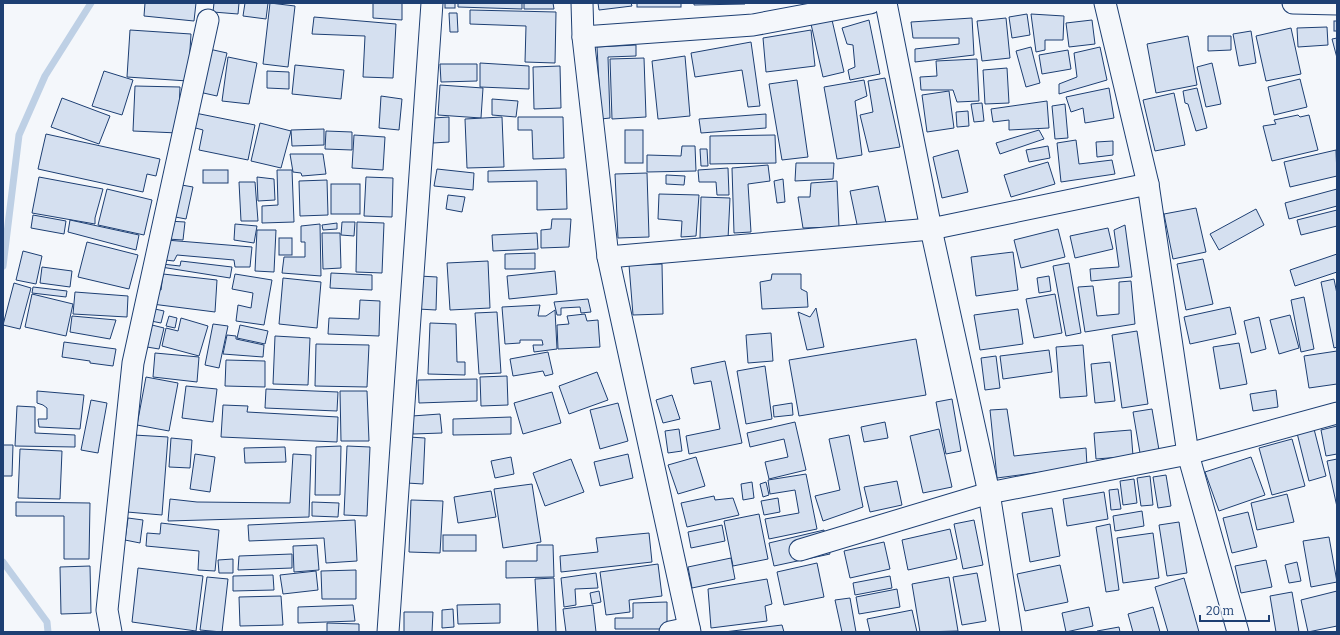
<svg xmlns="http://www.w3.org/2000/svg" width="1340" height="635" font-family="Bitter,serif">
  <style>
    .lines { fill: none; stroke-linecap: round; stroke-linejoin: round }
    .stream { stroke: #bed0e5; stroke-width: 7 }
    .building { fill: #d5e0f0; stroke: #1d3f73 }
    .minor-casing { stroke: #1d3f73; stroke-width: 23 }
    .minor { stroke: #f4f7fb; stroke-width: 21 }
  </style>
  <rect width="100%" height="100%" fill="#f4f7fb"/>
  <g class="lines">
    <g class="stream">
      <polyline points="3,266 19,135 45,76 91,3"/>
      <polyline points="3,562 47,622 48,632"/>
    </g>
  </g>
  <g class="building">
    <polygon points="145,3 196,3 194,21 144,16"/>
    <polygon points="214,3 239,3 238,14 213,12"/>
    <polygon points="245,3 268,3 266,19 243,16"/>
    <polygon points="270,3 295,6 288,67 263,64"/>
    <polygon points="373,3 402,3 402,20 373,18"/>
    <rect x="445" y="3" width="10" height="5"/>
    <polygon points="458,3 522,3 522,9 458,7"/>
    <polygon points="524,3 553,3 554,9 524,9"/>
    <polygon points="598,3 631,3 632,6 599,10"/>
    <rect x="637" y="3" width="44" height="4"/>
    <polygon points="694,3 745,3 745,4 694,5"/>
    <polygon points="470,10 556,12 555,63 525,62 526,26 470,24"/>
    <polygon points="449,13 457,13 458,32 450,32"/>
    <polygon points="1027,14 1030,35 1012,38 1009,17"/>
    <polygon points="1031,14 1064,16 1063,40 1045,40 1045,50 1036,52"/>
    <polygon points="314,17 396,24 393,78 363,77 365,36 312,34"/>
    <polygon points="972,18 974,55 915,62 915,49 959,44 959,38 913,38 911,22"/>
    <polygon points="1006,18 1010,58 982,61 977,21"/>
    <polygon points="832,20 844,72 823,77 811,24"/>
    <polygon points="869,20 880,74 850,80 848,70 855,67 853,45 847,44 842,28"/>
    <polygon points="1092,20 1095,44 1069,47 1066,23"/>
    <rect x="1334" y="21" width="3" height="10"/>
    <polygon points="1327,27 1328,45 1298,47 1297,28"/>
    <polygon points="1291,28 1301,74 1266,81 1256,36"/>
    <polygon points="130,30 191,34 188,81 127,77"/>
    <polygon points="811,30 815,66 766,72 763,38"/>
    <polygon points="1251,31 1256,63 1239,66 1233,34"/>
    <polygon points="1188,36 1197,85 1156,93 1147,44"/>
    <polygon points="1208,36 1231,36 1231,50 1208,51"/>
    <polygon points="1337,38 1337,58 1332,39"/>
    <polygon points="751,42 760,106 748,107 742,70 695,77 691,53"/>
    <polygon points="636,45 636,56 608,57 610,118 601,119 597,47"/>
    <polygon points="1031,47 1040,83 1026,87 1016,51"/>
    <polygon points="1100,47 1107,80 1059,94 1059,84 1077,77 1074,53"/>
    <polygon points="209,49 227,53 217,96 199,92"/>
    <polygon points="1068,50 1071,69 1042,74 1039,55"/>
    <polygon points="685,56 690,116 658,119 652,61"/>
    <polygon points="228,57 257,63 249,104 222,101"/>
    <polygon points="644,58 646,117 612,119 610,59"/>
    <polygon points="977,59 979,101 957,102 953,90 921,90 920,77 937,76 936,61"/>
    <polygon points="480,63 529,66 529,89 480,87"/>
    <polygon points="1212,63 1221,104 1206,107 1197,67"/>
    <polygon points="440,64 477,64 477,81 441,82"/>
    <polygon points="295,65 344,70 341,99 292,94"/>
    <polygon points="560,66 561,108 534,109 533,67"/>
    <polygon points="1007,68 1009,103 985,104 983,70"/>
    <polygon points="104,71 133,80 122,115 92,106"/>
    <polygon points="267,71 289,72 289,89 267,88"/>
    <polygon points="885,78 900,147 869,152 860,115 873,112 868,81"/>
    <polygon points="1300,79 1307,107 1274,115 1268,87"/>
    <polygon points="797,80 808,157 782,160 769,84"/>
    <polygon points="864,80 867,96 855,101 862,155 837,159 824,87"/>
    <polygon points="440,85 483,88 481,118 438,115"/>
    <polygon points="135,86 180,87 178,133 133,131"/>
    <polygon points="1109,88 1114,118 1085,123 1083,108 1071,112 1066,97"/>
    <polygon points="1197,88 1207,128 1196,131 1188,104 1185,103 1183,91"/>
    <polygon points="949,91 954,128 927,132 922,95"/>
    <polygon points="1174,93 1185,145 1155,151 1143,100"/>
    <polygon points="381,96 402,99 399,130 379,128"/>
    <polygon points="62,98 110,116 99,144 51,127"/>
    <polygon points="492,99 518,101 516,117 492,115"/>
    <polygon points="1047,101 1049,128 1009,130 1009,120 993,122 991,109"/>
    <polygon points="982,103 984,121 974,122 971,104"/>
    <polygon points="1065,104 1068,138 1055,139 1052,106"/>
    <polygon points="968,111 969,126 957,127 956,112"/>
    <polygon points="195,113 255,125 248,160 199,150 203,130 192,127"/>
    <polygon points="766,114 766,128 701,133 699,119"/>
    <polygon points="1298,115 1300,117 1309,115 1318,150 1272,161 1263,126 1276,124 1274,120"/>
    <polygon points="449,117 449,142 433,143 433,118"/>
    <polygon points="502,117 504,167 467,168 465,119"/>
    <polygon points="518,117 563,117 564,158 533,159 532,130 518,130"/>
    <polygon points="260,123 291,131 281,168 251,161"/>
    <polygon points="324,129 324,145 292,146 291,130"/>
    <rect x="625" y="130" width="18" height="33"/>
    <polygon points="1039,130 1044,139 1000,154 996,143"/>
    <polygon points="326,131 352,132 352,150 325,149"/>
    <polygon points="46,134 160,159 156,176 147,174 143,192 38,169"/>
    <polygon points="354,135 385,137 383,170 352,168"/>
    <polygon points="775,135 776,163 710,164 710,136"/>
    <polygon points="1076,140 1079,164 1112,160 1115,174 1061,182 1057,143"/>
    <polygon points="1113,141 1113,155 1097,157 1096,142"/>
    <polygon points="682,146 695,146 696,171 647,172 647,155 681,156"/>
    <polygon points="1048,146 1050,158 1029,162 1026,150"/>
    <polygon points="700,149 707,149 708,166 701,166"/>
    <polygon points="958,150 968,192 942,198 933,157"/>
    <polygon points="1336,150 1337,176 1290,187 1284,162"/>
    <polygon points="290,154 323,154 326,174 302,176 301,173 293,172"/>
    <polygon points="1048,162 1055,184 1011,197 1004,175"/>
    <polygon points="796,163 834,163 833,179 795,181"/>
    <polygon points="768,165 770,181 748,184 751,232 734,233 732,168"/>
    <polygon points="728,168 729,195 717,195 716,182 699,182 698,170"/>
    <polygon points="437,169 474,173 473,190 434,186"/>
    <polygon points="566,169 567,209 537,210 537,181 488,182 488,171"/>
    <rect x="203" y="170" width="25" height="13"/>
    <polygon points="277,170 292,170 294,222 262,223 262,206 278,205"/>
    <polygon points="647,173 649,237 618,238 615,174"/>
    <polygon points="666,175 685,176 684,185 666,184"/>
    <polygon points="39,177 103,189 95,218 95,224 32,213"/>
    <polygon points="257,177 274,179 275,200 258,201"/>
    <polygon points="366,177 393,178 392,217 364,216"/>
    <polygon points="783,179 785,202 777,203 774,181"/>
    <polygon points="327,180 328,215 300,216 299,181"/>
    <polygon points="837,181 839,227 803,228 798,197 810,197 811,183"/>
    <polygon points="239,182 255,182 258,221 241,221"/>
    <polygon points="176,184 193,187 186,219 170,216"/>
    <rect x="331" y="184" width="29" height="30"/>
    <polygon points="878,186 886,223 858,229 850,191"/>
    <polygon points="107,189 152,200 144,235 98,225"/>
    <polygon points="1337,189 1337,206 1289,219 1285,203"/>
    <polygon points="659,194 699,195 696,236 681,237 682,221 658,219"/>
    <polygon points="448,195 465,197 462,212 446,209"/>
    <polygon points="701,197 730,198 728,239 700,238"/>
    <polygon points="1196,208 1206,252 1173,259 1164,214"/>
    <polygon points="1256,209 1264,225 1219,250 1210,234"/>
    <polygon points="1337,210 1337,226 1301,235 1297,220"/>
    <polygon points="33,215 66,221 64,234 31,228"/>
    <polygon points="552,219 571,219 569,247 541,248 541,230 551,229"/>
    <polygon points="70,220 139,235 136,250 68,232"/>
    <polygon points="168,221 185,222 183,240 167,239"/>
    <polygon points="342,222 355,222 354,236 341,235"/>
    <polygon points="357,222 384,223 382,273 356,272"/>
    <polygon points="337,223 337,229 323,230 322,225"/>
    <polygon points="235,224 257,226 254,243 234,240"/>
    <polygon points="320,224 321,276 282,273 284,257 305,257 305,242 301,242 301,226"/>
    <polygon points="1125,225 1132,277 1091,281 1090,269 1119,267 1114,230"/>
    <polygon points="1108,228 1113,249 1075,258 1070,236"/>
    <polygon points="1058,229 1065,257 1021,268 1014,240"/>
    <polygon points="257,230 276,230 274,272 255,271"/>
    <polygon points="322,233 340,233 341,268 323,269"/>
    <polygon points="537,233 538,249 493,251 492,235"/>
    <rect x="279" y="238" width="13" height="17"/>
    <polygon points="166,240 252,247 250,267 235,267 234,260 177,255 174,261 165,260"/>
    <polygon points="87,242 138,255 129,289 78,277"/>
    <polygon points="23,251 42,256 36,284 16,280"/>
    <polygon points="1013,252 1018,290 976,296 971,257"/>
    <polygon points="535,253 535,269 505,269 505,254"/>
    <polygon points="1337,254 1337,272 1295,286 1290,270"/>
    <polygon points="1203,259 1213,304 1186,310 1177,264"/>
    <polygon points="181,261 232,267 230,278 161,267 162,264 180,266"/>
    <polygon points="488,261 490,308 450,310 447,263"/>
    <polygon points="1069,263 1081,333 1066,336 1053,266"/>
    <polygon points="662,264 663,314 633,315 629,265"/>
    <polygon points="42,267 72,271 70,287 40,283"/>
    <polygon points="555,271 557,294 509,299 507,276"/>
    <polygon points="331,273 372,275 372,290 330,288"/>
    <polygon points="163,274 217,280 215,312 152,304 152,289 161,290"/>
    <polygon points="235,274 272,280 264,325 236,321 238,305 251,308 253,293 232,289"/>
    <polygon points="772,274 801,274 801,289 807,292 808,307 762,309 760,282 771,280"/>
    <polygon points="419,276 437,277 436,310 418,309"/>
    <polygon points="1049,276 1051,291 1039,293 1037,278"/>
    <polygon points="283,278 321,282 317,328 279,324"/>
    <polygon points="1334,279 1337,294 1337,347 1334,348 1321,282"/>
    <polygon points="1131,281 1135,324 1085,332 1078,287 1093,286 1097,316 1119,314 1119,282"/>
    <polygon points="14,283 31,288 20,329 3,325"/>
    <polygon points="33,287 67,291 66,297 32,293"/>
    <polygon points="75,292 128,296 127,317 73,314"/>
    <polygon points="32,294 73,304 66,336 25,327"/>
    <polygon points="1055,294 1062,333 1034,338 1026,299"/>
    <polygon points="1304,297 1314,349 1301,352 1291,300"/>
    <polygon points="588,299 591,312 581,313 580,307 561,308 561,315 557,315 554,302"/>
    <polygon points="360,300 380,301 379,336 328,334 329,318 359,319"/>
    <polygon points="540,305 538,316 546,316 555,310 557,349 534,352 533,345 543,345 542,340 520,340 520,343 505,344 502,307"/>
    <polygon points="1230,307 1236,334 1190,344 1184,317"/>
    <polygon points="816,308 824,347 807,350 798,312 810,317"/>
    <polygon points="155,309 164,311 161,323 151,321"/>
    <polygon points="1018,309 1023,344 980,350 974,315"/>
    <polygon points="497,312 501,373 479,374 475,313"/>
    <polygon points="585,314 587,321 598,320 600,347 558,349 557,325 569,324 567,316"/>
    <polygon points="1290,315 1299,348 1279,354 1270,320"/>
    <polygon points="72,316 116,320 110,339 70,332"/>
    <polygon points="169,316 177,318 175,328 166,326"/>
    <polygon points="1259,317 1266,349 1251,353 1244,321"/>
    <polygon points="181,318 208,326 199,356 162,346 166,328 178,331"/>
    <polygon points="430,323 456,324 457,362 465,362 465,375 428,374"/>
    <polygon points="213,324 228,326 219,368 205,365"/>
    <polygon points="152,325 164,328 159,349 147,347"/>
    <polygon points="240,325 268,331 265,344 237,338"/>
    <polygon points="1137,331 1148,404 1122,408 1112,335"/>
    <polygon points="771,333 773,361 748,363 746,335"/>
    <polygon points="227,335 236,336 236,339 264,345 263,357 223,354"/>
    <polygon points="275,336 310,338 308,385 273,384"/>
    <polygon points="916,339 926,395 799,416 789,360"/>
    <polygon points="64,342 116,349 113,366 90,363 90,361 62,357"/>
    <polygon points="1239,343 1247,384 1220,389 1213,347"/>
    <polygon points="316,344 369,345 367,387 315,386"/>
    <polygon points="1083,345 1087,396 1060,398 1056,347"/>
    <polygon points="1049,350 1052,372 1003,379 1000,356"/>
    <polygon points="1337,351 1337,384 1309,388 1304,356"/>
    <polygon points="548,352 553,374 545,376 543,371 513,376 510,359"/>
    <polygon points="155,353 199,357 197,382 153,377"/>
    <polygon points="996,356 1000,388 985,390 981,358"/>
    <polygon points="226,360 265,361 265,387 225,386"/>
    <polygon points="725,361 742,443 689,454 686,436 720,429 711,381 694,384 691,368"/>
    <polygon points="1110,362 1115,401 1095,403 1091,364"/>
    <polygon points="765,366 772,419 746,424 737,371"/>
    <polygon points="597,372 608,400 569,414 559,386"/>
    <polygon points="507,376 508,405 481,406 480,377"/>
    <polygon points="146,377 178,383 169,431 137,425"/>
    <polygon points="477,379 477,401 419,403 418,380"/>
    <polygon points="186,386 217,389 213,422 182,418"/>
    <polygon points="266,389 338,392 337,411 265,408"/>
    <polygon points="1276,390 1278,407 1253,411 1250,394"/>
    <polygon points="37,391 84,395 80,429 39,427 38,419 47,419 47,408 43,405 37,403"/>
    <polygon points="340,391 367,391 369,441 341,441"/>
    <polygon points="552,392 561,423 523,434 514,403"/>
    <polygon points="672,395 680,419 663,423 656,400"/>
    <polygon points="952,399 961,451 946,454 936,402"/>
    <polygon points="91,400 107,403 98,453 81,450"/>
    <polygon points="618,403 628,441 600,449 590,410"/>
    <polygon points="792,403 793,415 774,417 773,406"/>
    <polygon points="223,405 248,406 247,412 338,417 337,442 221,437"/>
    <polygon points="17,406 35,407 35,433 75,435 75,447 15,446"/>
    <polygon points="1007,409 1014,456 1086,448 1087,466 997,478 990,410"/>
    <polygon points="1152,409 1159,450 1140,453 1133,412"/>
    <polygon points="440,414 442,433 413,434 412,416"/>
    <polygon points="511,417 511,434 453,435 453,419"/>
    <polygon points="795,422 806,470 769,479 765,462 788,457 784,439 750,447 747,433"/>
    <polygon points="885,422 888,438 864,442 861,427"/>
    <polygon points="1337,426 1337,454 1326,456 1321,430"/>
    <polygon points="679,429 682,451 668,453 665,431"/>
    <polygon points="939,429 952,487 923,493 910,436"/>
    <polygon points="1314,429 1326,476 1309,481 1297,433"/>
    <polygon points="1131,430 1133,456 1096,459 1094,433"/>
    <polygon points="134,435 168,437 162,515 127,512"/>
    <polygon points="849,435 863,507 823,521 815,496 840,490 829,439"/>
    <polygon points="409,437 425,438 423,484 407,483"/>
    <polygon points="171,438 192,440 190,468 169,467"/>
    <polygon points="1292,439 1305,486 1272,495 1259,448"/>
    <polygon points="3,445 13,445 12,476 3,476"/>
    <polygon points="341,446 340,495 315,495 316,447"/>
    <polygon points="347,446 370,447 367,516 344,515"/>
    <polygon points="285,447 286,462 245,463 244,448"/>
    <polygon points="20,449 62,451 60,499 18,498"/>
    <polygon points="195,454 215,457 210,492 190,489"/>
    <polygon points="293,454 311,455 309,517 168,521 170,499 197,502 290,503"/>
    <polygon points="628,454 633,478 600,486 594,462"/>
    <polygon points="511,457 514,474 495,478 491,461"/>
    <polygon points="696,457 705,486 678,494 668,465"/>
    <polygon points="1251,457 1265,495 1219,511 1205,472"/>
    <polygon points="571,459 584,492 545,506 533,473"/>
    <polygon points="1337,459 1337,507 1327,461"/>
    <polygon points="806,474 817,529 769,539 765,519 799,513 795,490 770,494 768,480"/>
    <polygon points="1166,475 1171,506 1158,508 1153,477"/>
    <polygon points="1150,476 1153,505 1141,506 1137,478"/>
    <polygon points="1134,479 1137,503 1123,505 1120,481"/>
    <polygon points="897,481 902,505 870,512 864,487"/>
    <polygon points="752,482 754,498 743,500 741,484"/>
    <polygon points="766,482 769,495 763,497 760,484"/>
    <polygon points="532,484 541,542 503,548 494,489"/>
    <polygon points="1118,489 1121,509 1111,510 1109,490"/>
    <polygon points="491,491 496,517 458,523 454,497"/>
    <polygon points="1104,492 1108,519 1067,526 1063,499"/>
    <polygon points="1287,494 1294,522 1257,530 1251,503"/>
    <polygon points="714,496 715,500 733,498 739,515 687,527 681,503"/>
    <polygon points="778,498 780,512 764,515 761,501"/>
    <polygon points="411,500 443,501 440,553 409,552"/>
    <polygon points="16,502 90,503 89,559 64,559 64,516 16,516"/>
    <polygon points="312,502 339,503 338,517 312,516"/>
    <polygon points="1052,508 1060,556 1030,562 1022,513"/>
    <polygon points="1142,511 1144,526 1115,531 1113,516"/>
    <polygon points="1248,512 1257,547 1232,553 1223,518"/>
    <polygon points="759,514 768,559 733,566 724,521"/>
    <polygon points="128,518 143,520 140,543 125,540"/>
    <polygon points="355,520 357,561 326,563 324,538 249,541 248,525"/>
    <polygon points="974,520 983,565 963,569 954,524"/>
    <polygon points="1179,522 1187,573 1167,576 1159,525"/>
    <polygon points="161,523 219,530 215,571 198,570 199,551 146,546 147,533 160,534"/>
    <polygon points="1110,524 1119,590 1106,592 1096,527"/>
    <polygon points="722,525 725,541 691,548 688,532"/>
    <polygon points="950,529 957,559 908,570 902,540"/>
    <polygon points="824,530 830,554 774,566 769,543"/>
    <polygon points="649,533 652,562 561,572 560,556 598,552 596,538"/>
    <polygon points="1153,533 1159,578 1123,583 1117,538"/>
    <rect x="443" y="535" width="33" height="16"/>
    <polygon points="1329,537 1337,582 1311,587 1303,541"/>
    <polygon points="884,542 890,569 850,578 844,551"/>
    <polygon points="317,545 319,570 294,572 293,546"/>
    <polygon points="537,545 553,545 554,577 506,578 506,561 537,561"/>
    <polygon points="292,554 292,568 238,570 239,556"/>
    <polygon points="731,558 735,579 692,588 688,567"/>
    <polygon points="233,559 233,573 219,573 218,560"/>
    <polygon points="1266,560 1272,587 1241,593 1235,566"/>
    <polygon points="1297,562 1301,581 1289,583 1285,565"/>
    <polygon points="817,563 824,597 784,605 777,572"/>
    <polygon points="658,564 662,596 629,600 630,612 606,615 600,572"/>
    <polygon points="1060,565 1068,602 1025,611 1017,574"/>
    <polygon points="90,566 91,613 61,614 60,567"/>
    <polygon points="138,568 203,576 196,631 132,622"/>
    <polygon points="356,570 356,599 322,599 321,571"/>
    <polygon points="316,571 318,590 283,594 280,575"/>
    <polygon points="596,573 598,588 575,589 576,605 564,607 561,578"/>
    <polygon points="977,573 986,621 962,625 953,577"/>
    <polygon points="273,575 274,590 233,591 233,576"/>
    <polygon points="890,576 892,588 855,595 853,583"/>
    <polygon points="207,577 228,579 222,632 200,630"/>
    <polygon points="949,577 958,631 920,632 912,584"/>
    <polygon points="554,578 556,632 533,632 538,632 535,579"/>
    <polygon points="1184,578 1199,632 1168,632 1155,587"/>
    <polygon points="767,579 772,604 765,606 767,621 711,628 708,589"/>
    <polygon points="897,589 900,607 859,614 856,597"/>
    <polygon points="599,591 601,602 592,604 590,593"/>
    <polygon points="1337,591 1337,626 1308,632 1301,600"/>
    <polygon points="1292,592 1299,632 1276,632 1270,596"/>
    <polygon points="281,596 283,625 240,626 239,597"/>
    <polygon points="850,598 856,632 842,632 835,600"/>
    <polygon points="667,602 667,629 615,629 615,618 633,618 633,603"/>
    <polygon points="500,604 500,623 458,624 457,605"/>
    <polygon points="353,605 355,621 298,623 298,607"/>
    <polygon points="593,605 596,632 566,632 563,609"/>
    <polygon points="1089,607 1093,626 1066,632 1062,613"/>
    <polygon points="1153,607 1160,632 1133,632 1128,614"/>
    <polygon points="453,609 454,627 442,628 442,610"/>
    <polygon points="912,610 917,632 870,632 867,619"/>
    <polygon points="404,612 433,612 432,632 404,632"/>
    <polygon points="327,623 359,624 359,632 327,632"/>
    <polygon points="782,625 784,632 724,632"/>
    <polygon points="1119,627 1120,632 1097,632 1097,631"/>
  </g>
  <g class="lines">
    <defs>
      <g id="minor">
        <polyline points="582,3 583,37 608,257 690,632"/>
        <polyline points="886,3 931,229 989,493 1011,632"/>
        <polyline points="1105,3 1148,184 1188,454 1238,632"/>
        <polyline points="1293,3 1337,4"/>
        <polyline points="583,37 753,25 870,3"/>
        <polyline points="608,257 931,229 1148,184"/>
        <polyline points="800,550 989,493 1188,454 1337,413"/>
        <polyline points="111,632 107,610 133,363 208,20"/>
        <polyline points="388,632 432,3"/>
        <polyline points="670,632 689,628"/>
      </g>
    </defs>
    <use href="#minor" class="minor-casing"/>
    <use href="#minor" class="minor"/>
  </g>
  <rect width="1340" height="635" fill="none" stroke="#1d3f73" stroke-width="8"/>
  <path d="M1200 615v6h69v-6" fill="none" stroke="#1d3f73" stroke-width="2"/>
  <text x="1206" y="615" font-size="12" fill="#1d3f73" stroke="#f4f7fb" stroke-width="3" paint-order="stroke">20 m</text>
</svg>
